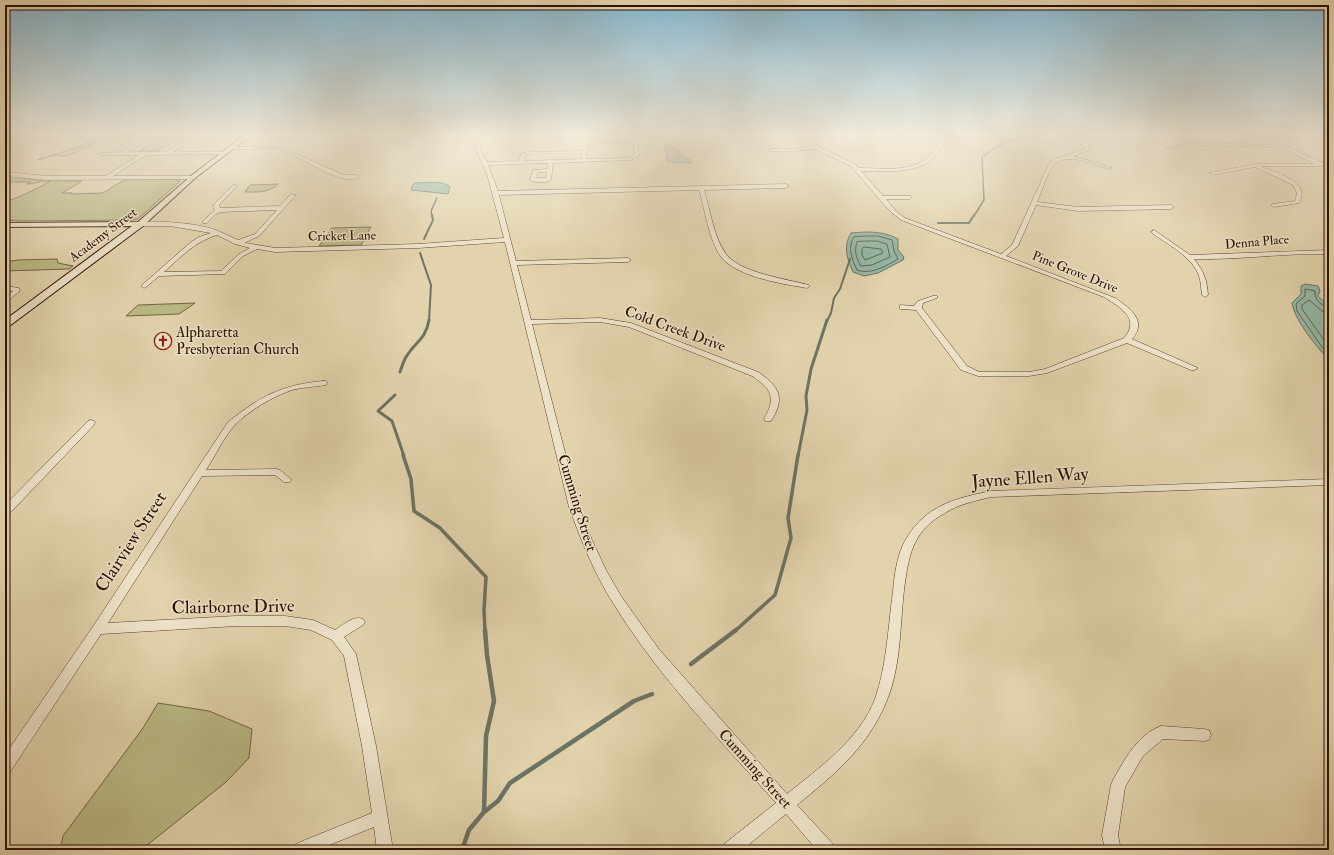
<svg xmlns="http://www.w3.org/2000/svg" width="1334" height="855" font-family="'IM FELL Double Pica',serif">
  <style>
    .green { fill: #baba85; stroke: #736442 }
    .water { fill: #95b8a6; stroke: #6b7464 }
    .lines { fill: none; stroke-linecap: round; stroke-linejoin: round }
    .shore { stroke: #606453; stroke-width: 1 }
    .stream-far4 { stroke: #6b7464; stroke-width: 1.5 }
    .stream-far3 { stroke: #6b7464; stroke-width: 2 }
    .stream-far2 { stroke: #6b7464; stroke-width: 3 }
    .stream-far1 { stroke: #6b7464; stroke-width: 3.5 }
    .stream { stroke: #6b7464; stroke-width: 4.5 }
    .street-casing { stroke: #5a402b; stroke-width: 1 }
    .secondary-casing { stroke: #2c0f00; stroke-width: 2 }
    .primary-casing { stroke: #2c0f00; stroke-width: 2 }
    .street { fill: #ece2c9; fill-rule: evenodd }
    .secondary { fill: #ece2c9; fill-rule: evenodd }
    .primary { fill: #e1ba76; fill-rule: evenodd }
    .labels { text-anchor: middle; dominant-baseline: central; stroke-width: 3; stroke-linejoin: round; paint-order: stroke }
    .far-street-label { font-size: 13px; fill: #2c0f00; stroke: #ece2c9 }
    .street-label { font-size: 15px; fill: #2c0f00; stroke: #ece2c9 }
    .poi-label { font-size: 15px; fill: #2c0f00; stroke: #ece2c9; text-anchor: start }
    .near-street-label { font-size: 18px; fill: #2c0f00; stroke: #ece2c9 }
  </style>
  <rect width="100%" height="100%" fill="#e2d3ac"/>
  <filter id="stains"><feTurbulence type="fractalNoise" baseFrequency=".005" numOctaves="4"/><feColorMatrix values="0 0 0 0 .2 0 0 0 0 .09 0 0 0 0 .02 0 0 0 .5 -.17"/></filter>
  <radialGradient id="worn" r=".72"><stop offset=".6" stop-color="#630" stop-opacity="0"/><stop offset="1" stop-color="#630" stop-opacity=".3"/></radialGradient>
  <g class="green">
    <polygon points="71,135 99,137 91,142 95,143 72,154 64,156 54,155 37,160 85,145 84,143 88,141"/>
    <polygon points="163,137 181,137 158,151 139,151"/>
    <path d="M11,176L36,180L66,179V181H82L62,193H72L71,194L103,193L124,180L175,179L180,181L138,219L133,220L18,221L5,220V202C20,197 35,190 50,181C41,180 35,184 27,184L30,182H5V178Z"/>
    <path d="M278,184C269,193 258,192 245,192L250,185Z"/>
    <polygon points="371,227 361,245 319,246 332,228"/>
    <polygon points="57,259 58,263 73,266 69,269 5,271 5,262 18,260"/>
    <polygon points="195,303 179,314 126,316 138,305"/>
    <polygon points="158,703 209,711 252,729 249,758 226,782 141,850 60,850 63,836 143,728"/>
  </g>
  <g class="water">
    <path d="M669,144C677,148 681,157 690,160L691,163L668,162L665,145Z"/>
    <path d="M415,183C425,183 443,180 450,187L448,194L411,190L412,186Z"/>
    <path d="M865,232C876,232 888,233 898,239V250L904,257L903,260L878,273L864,276L853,272C847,259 843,246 851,233Z"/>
    <path d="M1305,284L1318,286L1320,291L1318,296L1329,306V360C1316,346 1295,321 1292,303L1301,294V286Z"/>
  </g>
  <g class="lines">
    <g class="shore">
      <path d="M865,236H878L892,240L894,251L898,259C886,266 871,275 857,270C852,259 847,248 854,237Z"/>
      <path d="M865,241H877L887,244L890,257L872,265L861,266C856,258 854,251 857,242Z"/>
      <polygon points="864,247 881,249 883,253 865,260 862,255 862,249"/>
      <path d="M1329,308C1321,305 1314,300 1315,291L1305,289V296L1296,304L1297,311L1322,347L1329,354"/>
      <polyline points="1329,313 1322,311 1309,300 1302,305 1302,309 1329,347"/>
    </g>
    <g class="stream-far4">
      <polyline points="432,216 431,211 437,198"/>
      <polyline points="974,216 984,200 982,157 996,147 1014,139 1039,135"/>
    </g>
    <g class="stream-far3">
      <polyline points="938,223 969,223 974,215"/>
      <polyline points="424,239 433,220 432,215"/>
      <polyline points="420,253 431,285 429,321"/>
      <polyline points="827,321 831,313 834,298 840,289 850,259"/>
    </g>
    <g class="stream-far2">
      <path d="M400,372C402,366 404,359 408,354C417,341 426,338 429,320"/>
      <polyline points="395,395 378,411 392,421 404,456"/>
      <polyline points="798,456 807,410 806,396 811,369 827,320"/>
    </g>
    <g class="stream-far1">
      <polyline points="403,455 411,479 414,511 440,528 486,577 484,610 485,631"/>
      <polyline points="735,631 775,595 791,538 788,518 798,455"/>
    </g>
    <g class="stream">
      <polyline points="691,664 736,630"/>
      <polyline points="484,812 486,736 494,701 487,655 485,630"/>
      <polyline points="462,850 469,830 484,812 498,801 510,783 634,701 652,694"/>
    </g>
    <defs>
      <g id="street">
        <polygon points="5,133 27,133 5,135"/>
        <polygon points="154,133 160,133 128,152 166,152 195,133 199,133 199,135 173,152 225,152 227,153 225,154 146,155 113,176 195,176 195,178 193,179 47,180 5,176 5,172 47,176 106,176 139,155 102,155 100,154 100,153 122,152"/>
        <path d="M480,133H484L480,149L487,162L519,161L521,154L527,152L582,151L583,144L589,142L629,141L638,144L639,155L631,160L553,163L551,180C546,183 535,183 530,180L533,170L547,169L548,163L488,165L498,191L786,184L789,186L786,188L704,190C710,209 714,238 726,254C740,273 787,279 809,285L810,286L807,288C783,284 737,277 721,257C709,240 705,210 699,190L499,195L516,261L628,258L631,260L628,262L517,265L531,320L600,318L631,323L758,372C779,386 786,398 771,421H765L764,419C776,398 772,389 752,376L629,327L600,322L532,324L579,507L592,540L606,570L621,596L658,648L787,794C820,767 859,740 875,699C887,664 888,627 893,591C894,578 896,564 900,552C907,533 921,516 939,507C955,498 973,495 991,491L1329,479V485L991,497C975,501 959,504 945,513C932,520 920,531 914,545C908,559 906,575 904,590C900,626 901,666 887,700C869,746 834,775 797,805L833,844L835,850H817L786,814L742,850H722L724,844L776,803C719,739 658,676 613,603C594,573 581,540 569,507L505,242L418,248L275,252L257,249L243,256L225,274L159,276L146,287L144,288L141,286L191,242L199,237L211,233L170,226H140L137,224L138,223C157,220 197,223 216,230C223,233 231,237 238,240L255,234L277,210L221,212L216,214L207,223H203V221L215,210L213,208L214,204L234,184L237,186L219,205L220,208L280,206L291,194L296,195L259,236L244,243H246L275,248L418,244L504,238L487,174L476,149ZM629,143L634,145L635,154L630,158L586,159L587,146L590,144ZM582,153V159L524,161L525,156L528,154ZM537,172H547L546,178H536ZM217,235L235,244L250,248L239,254L221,271L164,272C181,257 194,242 217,235Z"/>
        <path d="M794,133H799L805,139L856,165L859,168C879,168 906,172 923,161C930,157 935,149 940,143L898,137L896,135L942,141L947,133H952C945,143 938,155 928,162C912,174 881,171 861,171L883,196H911L912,197L909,199H886L896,211L905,218L1001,254L1012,245L1049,164L1055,159L1085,149V147L1061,133C1072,133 1080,139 1089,145V150L1074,156L1112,168L1110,169C1094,165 1067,151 1054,165C1047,172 1042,192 1037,202L1078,207L1171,205L1174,207L1171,209L1078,211L1036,205L1018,246L1006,256L1115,298C1130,308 1148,321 1132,339L1198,368L1194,370H1191L1127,343L1047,373L1029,376H978L961,370L916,310L900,309V305L914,306L918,301L933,296H937V298L923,303L922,308L967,366L979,372H1029L1045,369L1124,338C1141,319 1120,307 1104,297L901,220L892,213L879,199L852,167L816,149L792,151H771L769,150L771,149H792L812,146L801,141Z"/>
        <path d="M1251,133H1257L1329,166V169L1322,166H1260C1275,173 1312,181 1299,203L1274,207L1272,206V204L1295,201L1297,193L1293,185L1255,167L1212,175L1209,173L1256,164H1315L1280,147L1195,145L1167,149L1165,148L1195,143L1274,145Z"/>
        <polygon points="1306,133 1312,133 1329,141 1329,144"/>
        <path d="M232,147H280L344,175H356L359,177C341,188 298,154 279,149C266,146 245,151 230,149Z"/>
        <path d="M1154,230L1190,255L1329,250V254C1284,253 1239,260 1194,259C1204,271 1207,280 1208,295L1205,297L1202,295C1201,289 1201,282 1199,276C1192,256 1168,245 1152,233L1151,232Z"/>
        <polygon points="5,286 19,288 20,291 5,303 5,297 13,291 5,290"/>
        <path d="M323,381H326L327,383L326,385C315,387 303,387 292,390C274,396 248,411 235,425C225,435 214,458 206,470L277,469L280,470L292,480L290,482H284L275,475L202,476L108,623L236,616H285L313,620L335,630C343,625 354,615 363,619L365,622L363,625L344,637L356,654L376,746L393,850H377L374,827L317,850H294L296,844L305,840L372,813L362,746L344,656L332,640L311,630L285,626H236L101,634L10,772L5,774V755L94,625L228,422C261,396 281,385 323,381Z"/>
        <polygon points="91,420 94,421 95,423 94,425 9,514 5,515 5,505 88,421"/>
        <path d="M1161,726L1204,729L1209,730L1211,735L1209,740L1204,741L1163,739L1143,756L1125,787L1118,835L1121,850H1105L1102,835L1111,785L1113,780C1125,759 1137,735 1161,726Z"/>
      </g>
      <polygon id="secondary" points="247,133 254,133 195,178 143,226 8,327 5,328 5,320 132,226 5,227 5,223 138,222 191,176"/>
      <polygon id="primary" points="122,133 249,133 246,135 166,137 125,135"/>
    </defs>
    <use href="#street" class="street-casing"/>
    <use href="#secondary" class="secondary-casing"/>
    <use href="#primary" class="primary-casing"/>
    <use href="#street" class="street"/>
    <use href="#secondary" class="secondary"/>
    <use href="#primary" class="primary"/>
  </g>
  <linearGradient id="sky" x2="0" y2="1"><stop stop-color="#87b6ce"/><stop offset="0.53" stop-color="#f2ebda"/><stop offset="1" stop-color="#f2ebda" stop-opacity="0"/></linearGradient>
  <rect width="1334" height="253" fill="url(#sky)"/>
  <defs>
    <symbol id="church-ring" viewBox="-11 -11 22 22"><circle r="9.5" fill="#ece2c9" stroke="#8f2418" stroke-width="1.5"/><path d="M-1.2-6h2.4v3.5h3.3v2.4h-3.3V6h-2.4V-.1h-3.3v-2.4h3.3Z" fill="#8f2418"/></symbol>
  </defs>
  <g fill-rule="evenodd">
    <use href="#church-ring" x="153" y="331" width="20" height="20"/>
  </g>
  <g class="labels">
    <g class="far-street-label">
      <text transform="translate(103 235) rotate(-37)">Academy Street</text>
      <text transform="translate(342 236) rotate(-1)">Cricket Lane</text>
      <text transform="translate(1257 242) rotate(-5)">Denna Place</text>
      <text transform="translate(1075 272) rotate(22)">Pine Grove Drive</text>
    </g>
    <g class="street-label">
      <text transform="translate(675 329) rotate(20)">Cold Creek Drive</text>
      <text transform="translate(577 503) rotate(73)">Cumming Street</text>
      <text transform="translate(755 769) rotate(48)">Cumming Street</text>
    </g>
    <g class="poi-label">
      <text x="176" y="332">Alpharetta<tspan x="176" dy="17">Presbyterian Church</tspan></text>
    </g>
    <g class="near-street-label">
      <text transform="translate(1030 478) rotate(-4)">Jayne Ellen Way</text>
      <text transform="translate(131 542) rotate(-57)">Clairview Street</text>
      <text transform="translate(233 607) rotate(-1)">Clairborne Drive</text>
    </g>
  </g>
  <rect width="1334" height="855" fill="none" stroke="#e2d3ac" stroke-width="20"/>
  <rect x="6" y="6" width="1322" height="843" fill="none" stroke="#2c0f00" stroke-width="2"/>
  <rect x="10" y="10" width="1314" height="835" fill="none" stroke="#2c0f00"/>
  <rect width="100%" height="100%" filter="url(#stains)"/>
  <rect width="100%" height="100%" fill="url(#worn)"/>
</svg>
